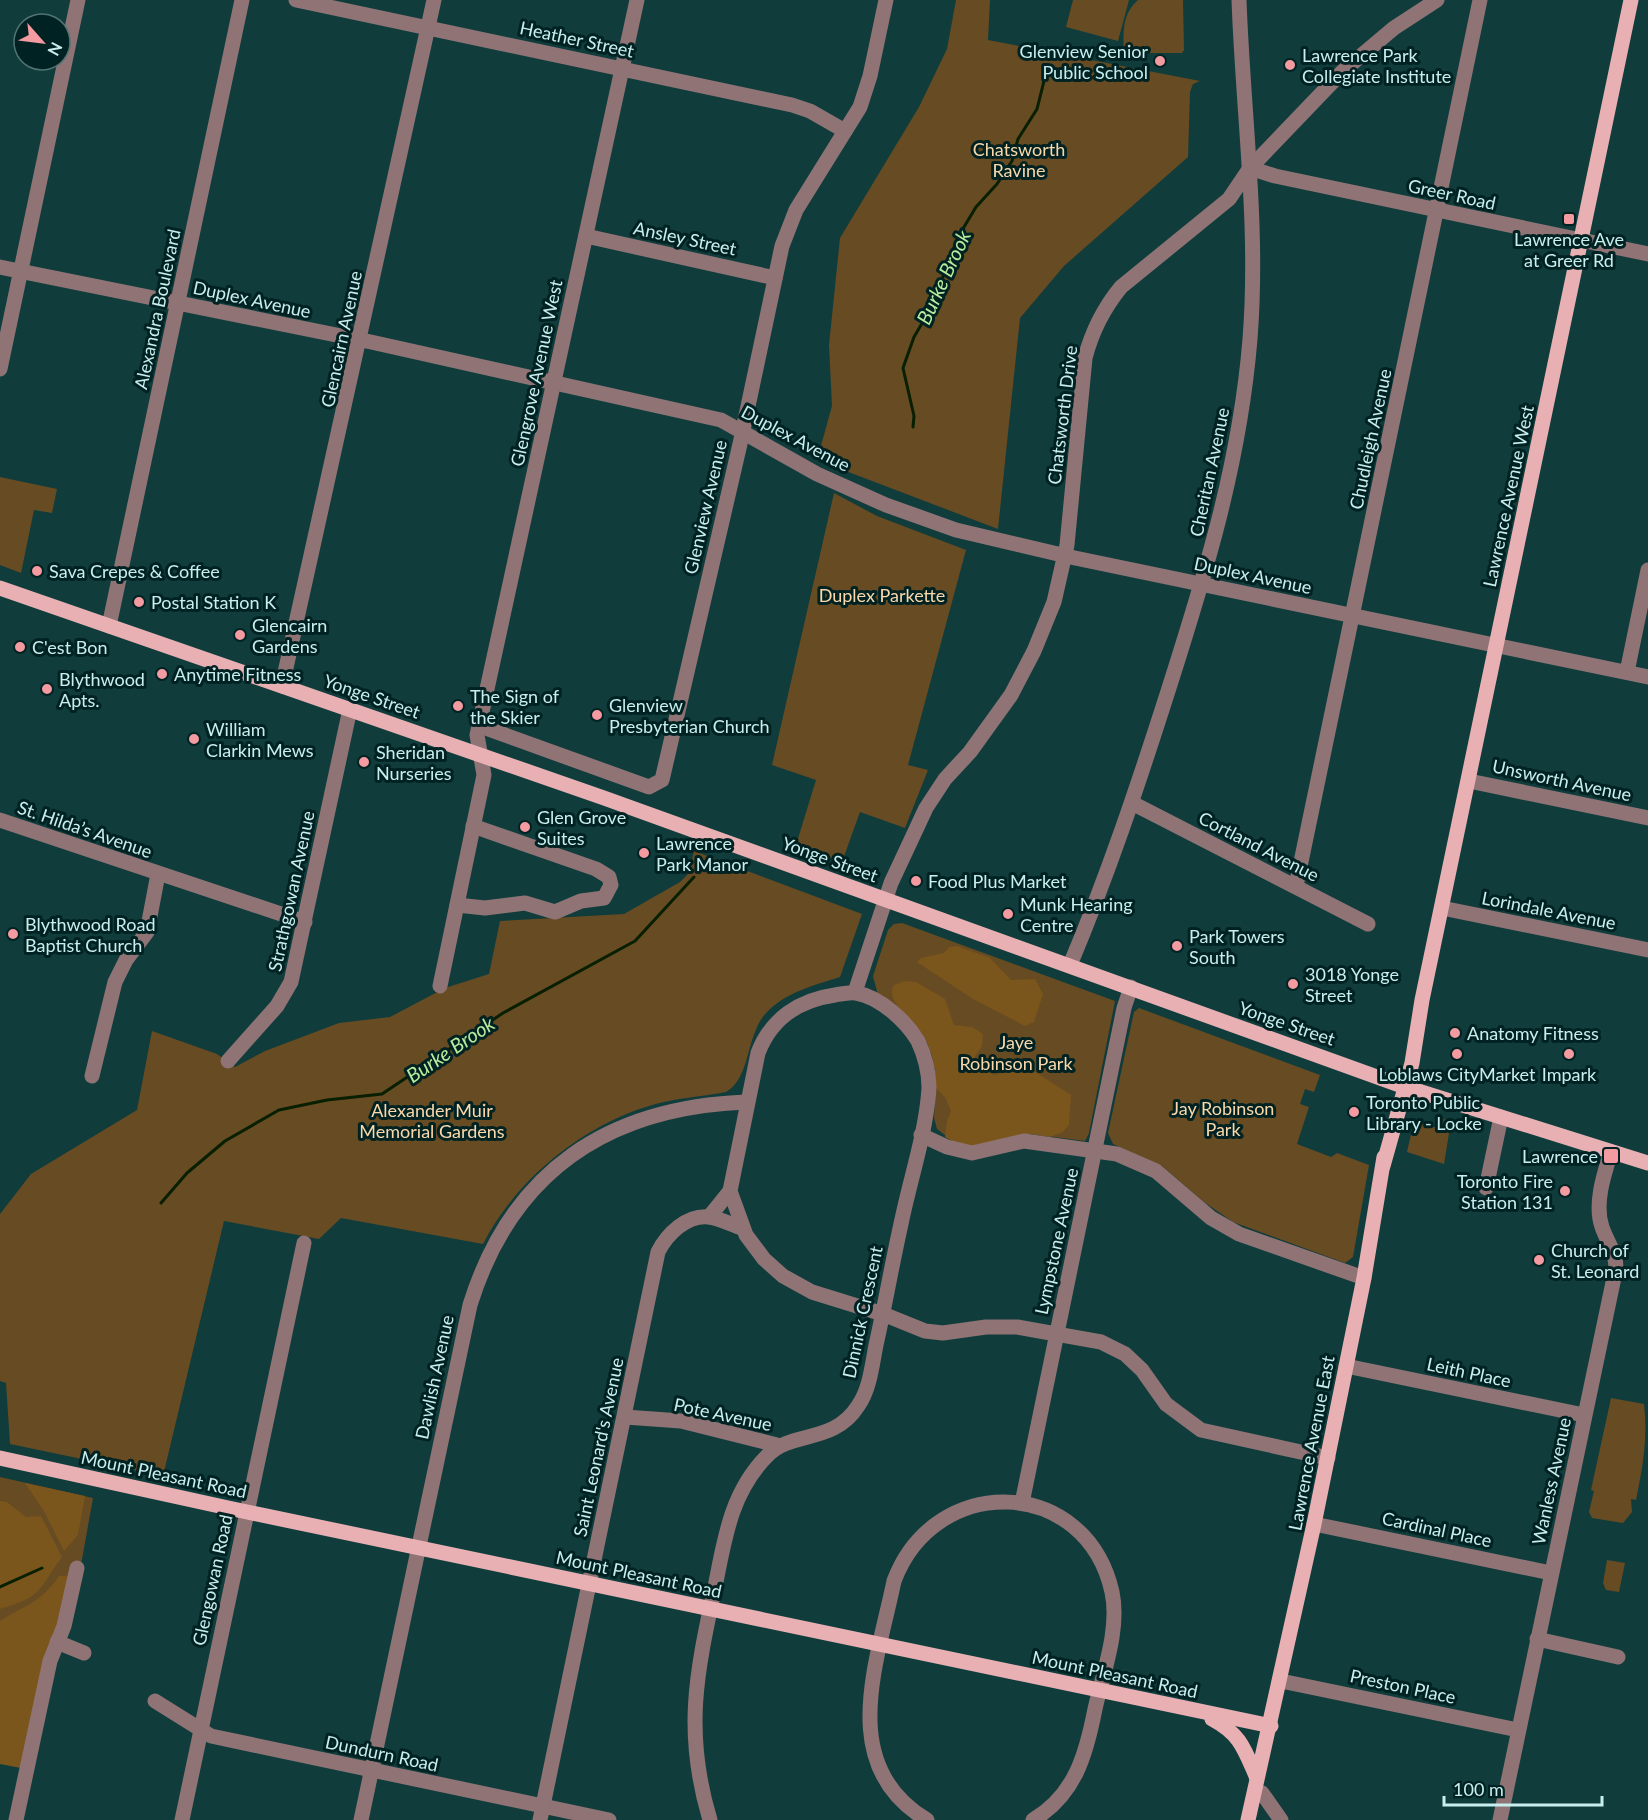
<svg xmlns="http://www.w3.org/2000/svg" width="1648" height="1820" font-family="Lato,sans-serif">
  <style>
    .green { fill: #674b22 }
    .forest { fill: #7b561c }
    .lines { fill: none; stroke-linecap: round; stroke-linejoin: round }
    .stream { stroke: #081f00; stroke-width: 3 }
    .minor { stroke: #8f7375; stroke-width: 15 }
    .major { stroke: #e9b0b3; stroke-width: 15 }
    .poi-dot { fill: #f49aa1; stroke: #022; stroke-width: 2 }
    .labels { text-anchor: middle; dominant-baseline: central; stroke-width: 6; stroke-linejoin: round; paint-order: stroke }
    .street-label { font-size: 18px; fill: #c8eeed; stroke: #022 }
    .poi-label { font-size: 18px; fill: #c8eeed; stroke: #022; text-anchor: start }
    .park-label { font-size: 18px; fill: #fad8aa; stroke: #022 }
    .water-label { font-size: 20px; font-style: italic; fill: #baec9d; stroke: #022 }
  </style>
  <rect width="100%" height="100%" fill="#103c3c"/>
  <g class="green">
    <polygon points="956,0 990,0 988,40 1200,81 1193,84 1190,92 1188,157 1064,266 1020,318 998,529 817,460 832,406 829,345 840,238 919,107 947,49"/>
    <polygon points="1073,0 1129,0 1118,41 1066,27"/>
    <path d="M1138,0H1183L1184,50L1182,53H1124C1123,32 1122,14 1138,0Z"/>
    <polygon points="0,477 57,489 52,513 34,510 21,573 0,565"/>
    <polygon points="834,493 877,516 966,550 908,765 928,770 905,828 860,812 842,862 796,845 816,780 772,765"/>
    <path d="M694,851L862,914L840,977C815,985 787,992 768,1011C745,1033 752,1077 726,1092C700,1097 674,1098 649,1106C580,1127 516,1180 483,1244L341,1218L319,1239L224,1221L163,1476L10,1444L6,1383L0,1381V1214L31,1174L137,1110L152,1031L217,1054L235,1067L265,1051L339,1023L390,1017L445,988L489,974L500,921L624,914L680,882L689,873Z"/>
    <polygon points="902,923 1115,1001 1089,1133 1085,1141 1031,1134 984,1144 954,1142 937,1129 934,1118 936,1073 932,1056 925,1038 906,1014 878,995 873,976 888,930 894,924"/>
    <polygon points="1139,1008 1320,1075 1314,1092 1305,1089 1300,1104 1309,1107 1297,1144 1331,1157 1337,1153 1369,1165 1353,1257 1345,1263 1233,1222 1204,1202 1162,1166 1113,1144 1108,1133 1134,1012"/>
    <polygon points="1444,1119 1451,1121 1444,1164 1407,1152 1414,1121 1441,1129"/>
    <path d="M1611,1398L1644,1404C1648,1437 1643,1466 1636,1500L1631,1499L1632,1512L1623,1523L1592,1518L1589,1512L1594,1491L1591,1490Z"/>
    <polygon points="0,1477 93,1498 79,1576 0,1764"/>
    <polygon points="1607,1560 1625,1563 1619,1592 1606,1590 1603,1583"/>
  </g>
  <g class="forest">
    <polygon points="957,946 990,958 1011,980 1035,979 1043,994 1034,1022 1025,1026 973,999 917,962 921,958 944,953 949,947"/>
    <path d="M905,981L916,982L945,999L954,1025L972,1027L983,1034L982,1046L974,1058L993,1075L1029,1068L1071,1095L1069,1125L1063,1132L1050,1137L1031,1134L970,1146L954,1142L945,1137L947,1121L951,1111L945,1097L936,1088C936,1071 933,1054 925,1038C916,1022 884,1002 894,985Z"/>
    <polygon points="25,1483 85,1496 78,1535 64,1551 44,1511"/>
    <path d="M0,1501L7,1502L26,1517L41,1516L62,1557C37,1591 44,1596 0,1609Z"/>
    <path d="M59,1576H69L21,1768L0,1764V1621C26,1604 40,1604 59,1576Z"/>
  </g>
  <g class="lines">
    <g class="stream">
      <polyline points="913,427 914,416 903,368 914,337 931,308 958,237 976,207 997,184 1012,161 1018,139 1037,109 1046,73"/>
      <polyline points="161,1203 187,1173 225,1141 279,1110 327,1100 382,1094 503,1013 635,941 694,877"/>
      <polyline points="0,1587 42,1568"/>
    </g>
    <g class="minor">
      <polyline points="296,0 792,105 810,111 845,131"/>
      <polyline points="1250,168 1275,176 1648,254"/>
      <polyline points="586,236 775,278"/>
      <polyline points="0,267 371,342 721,420 817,474 886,505 956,530 1075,558 1648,677"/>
      <polyline points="0,369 78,0"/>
      <polyline points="109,626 242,0"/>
      <polyline points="1627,672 1648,570"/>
      <polyline points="282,686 434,0"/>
      <polyline points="480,726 649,787 662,780 740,444 782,246 796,210 860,107 870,76 886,0"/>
      <polyline points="1469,781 1648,818"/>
      <polyline points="1132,803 1368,924"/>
      <polyline points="0,820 305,922"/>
      <polyline points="1296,886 1480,0"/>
      <polyline points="457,905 485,908 525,903 555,912 581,901 604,898 611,885 609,877 596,869 473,826"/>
      <polyline points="1442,908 1648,950"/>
      <path d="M1070,965C1108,875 1139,782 1169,688C1206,572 1240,462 1250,339C1259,226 1243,113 1239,0"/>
      <polyline points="440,986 484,775 477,735 637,0"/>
      <path d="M855,992L891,883L926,808L945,779L970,752L1011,695L1034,651L1054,602L1067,545L1085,358C1092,331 1103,309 1121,287L1229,199L1250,168L1343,71L1394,28L1437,0"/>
      <polyline points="228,1061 277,1006 291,982 350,709"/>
      <polyline points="92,1076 115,982 126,960 147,932 158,874"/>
      <polyline points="921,1135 947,1147 972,1153 1024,1141 1117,1154 1156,1171 1211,1218 1239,1234 1364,1278"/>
      <polyline points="1486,1188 1501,1117"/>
      <polyline points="709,1217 730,1191"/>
      <polyline points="1346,1366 1584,1415"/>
      <polyline points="625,1417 681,1421 777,1445"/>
      <polyline points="1022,1503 1124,1008 1131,987"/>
      <polyline points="1314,1524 1551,1573"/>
      <polyline points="1537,1639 1618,1657"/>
      <polyline points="57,1642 84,1653"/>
      <polyline points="1281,1681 1518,1730"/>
      <polyline points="155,1701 211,1736 609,1820"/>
      <polyline points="1262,1793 1281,1820"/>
      <polyline points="16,1820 50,1661 64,1626 77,1568"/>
      <polyline points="182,1820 304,1243"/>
      <path d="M361,1820L470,1305C512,1170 609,1107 747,1102"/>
      <path d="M540,1820L658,1252C667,1234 687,1214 710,1217C721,1219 732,1225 742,1228"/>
      <path d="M710,1820C683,1730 697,1671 716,1582C725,1536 732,1491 767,1456C791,1430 833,1445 858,1406C870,1389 872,1365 876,1345C885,1305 892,1264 901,1224C910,1179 926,1134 929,1088C929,1071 925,1056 918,1041C906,1021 880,997 856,993C850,992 841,994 835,995C799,1000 771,1019 758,1053L730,1191L746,1235L764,1259L783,1276L812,1292L883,1314L925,1331L943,1333L986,1327H1017L1101,1342L1125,1354L1142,1370L1166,1404L1201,1430L1328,1458"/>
      <path d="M927,1820C836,1766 877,1664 894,1581C935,1472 1086,1476 1112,1592C1120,1629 1103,1673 1095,1709C1086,1755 1075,1795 1033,1820"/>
      <path d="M1500,1820L1616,1268C1616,1252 1607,1242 1602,1227C1594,1204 1604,1174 1611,1152"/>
    </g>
    <g class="major">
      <polyline points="0,588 604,798 1402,1086 1648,1163"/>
      <polyline points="1383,1166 1412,1063 1422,1000 1631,0"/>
      <polyline points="0,1458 233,1509 1271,1726"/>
      <path d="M1212,1719C1240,1734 1244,1748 1256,1776"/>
      <polyline points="1248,1820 1314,1524 1364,1278 1384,1157"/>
    </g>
  </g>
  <g class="poi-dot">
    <circle cx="1160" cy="61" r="6"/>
    <circle cx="1290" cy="65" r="6"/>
    <rect x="1563" y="213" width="12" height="12" rx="3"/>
    <circle cx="37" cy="571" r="6"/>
    <circle cx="139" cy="602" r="6"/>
    <circle cx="240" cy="635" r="6"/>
    <circle cx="20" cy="647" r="6"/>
    <circle cx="162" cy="674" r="6"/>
    <circle cx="47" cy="689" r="6"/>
    <circle cx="458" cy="706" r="6"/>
    <circle cx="597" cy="715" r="6"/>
    <circle cx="194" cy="739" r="6"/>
    <circle cx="364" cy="762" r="6"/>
    <circle cx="525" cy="827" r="6"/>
    <circle cx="644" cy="853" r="6"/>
    <circle cx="916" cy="881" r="6"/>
    <circle cx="1008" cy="914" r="6"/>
    <circle cx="13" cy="934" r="6"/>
    <circle cx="1177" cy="946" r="6"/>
    <circle cx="1293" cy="984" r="6"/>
    <circle cx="1455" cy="1033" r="6"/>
    <circle cx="1457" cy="1054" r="6"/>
    <circle cx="1569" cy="1054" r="6"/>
    <circle cx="1354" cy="1112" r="6"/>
    <rect x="1603" y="1148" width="16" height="16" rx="3"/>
    <circle cx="1565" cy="1191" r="6"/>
    <circle cx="1539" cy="1260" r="6"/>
  </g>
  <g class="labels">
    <g class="street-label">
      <text transform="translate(577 39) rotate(12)">Heather Street</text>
      <text transform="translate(1452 194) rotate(12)">Greer Road</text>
      <text transform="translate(685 238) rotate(12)">Ansley Street</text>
      <text transform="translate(252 299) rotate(12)">Duplex Avenue</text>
      <text transform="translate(157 309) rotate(-78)">Alexandra Boulevard</text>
      <text transform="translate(341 339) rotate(-78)">Glencairn Avenue</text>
      <text transform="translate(536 373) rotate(-78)">Glengrove Avenue West</text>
      <text transform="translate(1062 415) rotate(-83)">Chatsworth Drive</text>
      <text transform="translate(796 438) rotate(28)">Duplex Avenue</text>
      <text transform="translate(1370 439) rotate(-78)">Chudleigh Avenue</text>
      <text transform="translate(1209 472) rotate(-78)">Cheritan Avenue</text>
      <text transform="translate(1508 496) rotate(-78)">Lawrence Avenue West</text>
      <text transform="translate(705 507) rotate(-77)">Glenview Avenue</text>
      <text transform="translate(1253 575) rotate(12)">Duplex Avenue</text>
      <text transform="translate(372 696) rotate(19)">Yonge Street</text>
      <text transform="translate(1562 780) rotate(12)">Unsworth Avenue</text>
      <text transform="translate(85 829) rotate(19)">St. Hilda’s Avenue</text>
      <text transform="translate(1259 846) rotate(27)">Cortland Avenue</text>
      <text transform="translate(830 859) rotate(20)">Yonge Street</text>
      <text transform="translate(291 891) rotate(-78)">Strathgowan Avenue</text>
      <text transform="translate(1549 910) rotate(11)">Lorindale Avenue</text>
      <text transform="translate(1287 1023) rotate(19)">Yonge Street</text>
      <text transform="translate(1056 1241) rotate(-78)">Lympstone Avenue</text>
      <text transform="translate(862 1312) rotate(-78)">Dinnick Crescent</text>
      <text transform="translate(1469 1372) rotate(12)">Leith Place</text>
      <text transform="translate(434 1377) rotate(-78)">Dawlish Avenue</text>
      <text transform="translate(723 1414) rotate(12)">Pote Avenue</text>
      <text transform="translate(1311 1443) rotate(-79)">Lawrence Avenue East</text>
      <text transform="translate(598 1447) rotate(-78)">Saint Leonard's Avenue</text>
      <text transform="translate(164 1474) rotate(12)">Mount Pleasant Road</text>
      <text transform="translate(1551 1481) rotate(-78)">Wanless Avenue</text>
      <text transform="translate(1437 1529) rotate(12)">Cardinal Place</text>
      <text transform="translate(639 1574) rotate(12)">Mount Pleasant Road</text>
      <text transform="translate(212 1580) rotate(-78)">Glengowan Road</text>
      <text transform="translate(1115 1674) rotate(12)">Mount Pleasant Road</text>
      <text transform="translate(1403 1686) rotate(12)">Preston Place</text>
      <text transform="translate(382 1753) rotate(12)">Dundurn Road</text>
    </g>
    <g class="poi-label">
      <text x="1148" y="51" text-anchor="end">Glenview Senior<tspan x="1148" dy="21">Public School</tspan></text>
      <text x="1302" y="55">Lawrence Park<tspan x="1302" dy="21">Collegiate Institute</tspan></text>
      <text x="1569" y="239" text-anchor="middle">Lawrence Ave<tspan x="1569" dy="21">at Greer Rd</tspan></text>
      <text x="49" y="571">Sava Crepes &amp; Coffee</text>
      <text x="151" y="602">Postal Station K</text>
      <text x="252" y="625">Glencairn<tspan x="252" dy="21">Gardens</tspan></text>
      <text x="32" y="647">C'est Bon</text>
      <text x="174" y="674">Anytime Fitness</text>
      <text x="59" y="679">Blythwood<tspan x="59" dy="21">Apts.</tspan></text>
      <text x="470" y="696">The Sign of<tspan x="470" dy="21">the Skier</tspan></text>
      <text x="609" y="705">Glenview<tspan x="609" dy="21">Presbyterian Church</tspan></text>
      <text x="206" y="729">William<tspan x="206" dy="21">Clarkin Mews</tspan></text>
      <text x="376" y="752">Sheridan<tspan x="376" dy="21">Nurseries</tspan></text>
      <text x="537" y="817">Glen Grove<tspan x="537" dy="21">Suites</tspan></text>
      <text x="656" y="843">Lawrence<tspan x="656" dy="21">Park Manor</tspan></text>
      <text x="928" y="881">Food Plus Market</text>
      <text x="1020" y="904">Munk Hearing<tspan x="1020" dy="21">Centre</tspan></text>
      <text x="25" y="924">Blythwood Road<tspan x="25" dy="21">Baptist Church</tspan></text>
      <text x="1189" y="936">Park Towers<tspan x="1189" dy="21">South</tspan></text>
      <text x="1305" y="974">3018 Yonge<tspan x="1305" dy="21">Street</tspan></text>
      <text x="1467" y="1033">Anatomy Fitness</text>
      <text x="1457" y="1074" text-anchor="middle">Loblaws CityMarket</text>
      <text x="1569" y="1074" text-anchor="middle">Impark</text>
      <text x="1366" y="1102">Toronto Public<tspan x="1366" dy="21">Library - Locke</tspan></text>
      <text x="1598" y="1156" text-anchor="end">Lawrence</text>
      <text x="1553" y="1181" text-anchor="end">Toronto Fire<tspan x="1553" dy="21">Station 131</tspan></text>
      <text x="1551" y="1250">Church of<tspan x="1551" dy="21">St. Leonard</tspan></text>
    </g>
    <g class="park-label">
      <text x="1019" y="149">Chatsworth<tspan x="1019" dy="21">Ravine</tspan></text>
      <text x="882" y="595">Duplex Parkette</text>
      <text x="1016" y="1042">Jaye<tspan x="1016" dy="21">Robinson Park</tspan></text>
      <text x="1223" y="1108">Jay Robinson<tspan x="1223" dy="21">Park</tspan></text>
      <text x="432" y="1110">Alexander Muir<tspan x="432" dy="21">Memorial Gardens</tspan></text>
    </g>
    <g class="water-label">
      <text transform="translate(943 277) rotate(-65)">Burke Brook</text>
      <text transform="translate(450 1049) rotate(-34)">Burke Brook</text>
    </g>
  </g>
  <g transform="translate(42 42) rotate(118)"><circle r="28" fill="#002222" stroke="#507473" stroke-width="1.5"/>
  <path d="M0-4.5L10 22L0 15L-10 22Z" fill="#f49aa1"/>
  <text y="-9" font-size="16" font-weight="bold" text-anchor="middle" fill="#c8eeed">N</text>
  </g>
  <path d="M1444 1796v9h158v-9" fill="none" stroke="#c8eeed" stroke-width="3"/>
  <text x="1453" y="1796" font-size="18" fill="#c8eeed" stroke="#002222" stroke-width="4.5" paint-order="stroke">100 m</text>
</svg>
